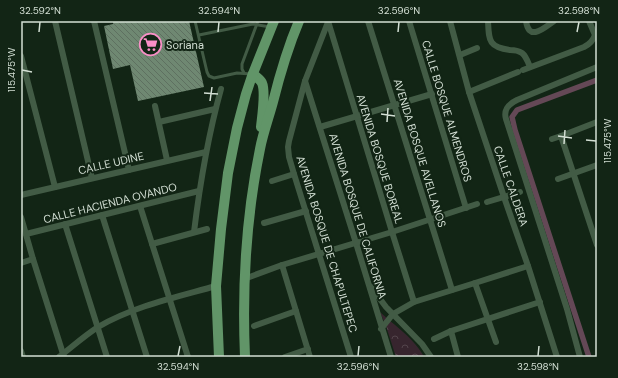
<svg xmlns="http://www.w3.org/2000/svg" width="618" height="378" font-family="'DM Sans',sans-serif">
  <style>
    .park { fill: url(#park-crowns) }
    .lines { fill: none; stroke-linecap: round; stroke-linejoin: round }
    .canal { stroke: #644856; stroke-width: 5.5 }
    .building { fill: url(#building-back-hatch) }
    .service { stroke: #425b45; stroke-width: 3 }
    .minor { stroke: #425b45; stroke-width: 6 }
    .primary { stroke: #619568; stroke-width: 10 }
    .ticks { fill: none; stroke: #d3dfd4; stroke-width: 1.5 }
    .labels { text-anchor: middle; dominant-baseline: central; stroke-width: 4; stroke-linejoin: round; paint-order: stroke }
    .poi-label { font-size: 11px; fill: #d3dfd4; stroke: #122515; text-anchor: start }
    .street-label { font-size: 11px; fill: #d3dfd4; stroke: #122515 }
    .neatline { fill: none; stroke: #d3dfd4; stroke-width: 1.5 }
    .ticks-label { font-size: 10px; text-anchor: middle; fill: #d3dfd4 }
  </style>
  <defs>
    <pattern id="park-crowns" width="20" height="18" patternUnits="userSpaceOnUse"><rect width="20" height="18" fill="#37252e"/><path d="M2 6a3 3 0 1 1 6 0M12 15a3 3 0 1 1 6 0" fill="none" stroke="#53444b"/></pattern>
    <pattern id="building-back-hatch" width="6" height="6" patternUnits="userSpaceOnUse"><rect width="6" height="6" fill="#6f8872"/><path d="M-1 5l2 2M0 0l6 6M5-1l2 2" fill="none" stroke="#5e7060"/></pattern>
  </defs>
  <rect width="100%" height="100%" fill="#122515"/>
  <path class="park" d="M380,312C394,325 416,340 424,357H396L386,326Z"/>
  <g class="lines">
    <polyline class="canal" points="589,357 515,130 512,117 517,110 597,80"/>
  </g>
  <polygon class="building" points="113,21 189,21 204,87 138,101 130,65 113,69 104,26 113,24"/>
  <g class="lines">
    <g class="service">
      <polyline points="195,21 207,72 209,76 214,78 237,73 251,74"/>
      <polyline points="199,35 253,24 270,27"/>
      <polyline points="244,73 242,69 242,64 258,21"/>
    </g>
    <g class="minor">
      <polyline points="55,21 92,178"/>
      <polyline points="94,21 129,170"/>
      <polyline points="328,21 392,232 414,302"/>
      <polyline points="368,21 452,290"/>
      <polyline points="409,21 466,208"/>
      <polyline points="450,21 469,92 504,197 528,266 557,357"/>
      <path d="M488,21C489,40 488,47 510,50C514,50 519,51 522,53C526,56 528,62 530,67"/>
      <path d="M526,21C529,42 544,28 554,21"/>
      <polyline points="328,22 305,81 289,141 288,147 289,157 294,174 351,357"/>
      <polyline points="460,55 477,48"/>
      <polyline points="21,56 55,187"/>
      <path d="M523,70L584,47C590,44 593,41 595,35L589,21"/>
      <polyline points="305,81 356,243 391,357"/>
      <polyline points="469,92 518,72"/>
      <polyline points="155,106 167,160"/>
      <polyline points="159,122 215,109"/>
      <polyline points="320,127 432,94"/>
      <polyline points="561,136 597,245"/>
      <polyline points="552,139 561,136 597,122"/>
      <polyline points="558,179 597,165"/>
      <polyline points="272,181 294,174"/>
      <polyline points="21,195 206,152"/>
      <polyline points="487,202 520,192"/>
      <polyline points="140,206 188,357"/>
      <polyline points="102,215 147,357"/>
      <polyline points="21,217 33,259 64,357"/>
      <polyline points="264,223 306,211"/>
      <polyline points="65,224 107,357"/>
      <path d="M194,232C200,183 208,136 221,89"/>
      <polyline points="26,234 199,191"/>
      <polyline points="152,244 207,229"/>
      <polyline points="21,263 33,259"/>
      <polyline points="282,265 310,357"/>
      <polyline points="244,279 282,265 392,232 477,204"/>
      <polyline points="475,283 496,342"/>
      <polyline points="371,287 386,307 422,344 431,357"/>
      <polyline points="254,326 296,311"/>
      <polyline points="381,329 393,314 414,302 475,283 528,266"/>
      <polyline points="451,331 458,357"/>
      <polyline points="434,339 451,331 540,302"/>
      <polyline points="21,351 23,357"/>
      <path d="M59,357C72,347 84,336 98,327C134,306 177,297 216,286"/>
      <polyline points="285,357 308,349"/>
      <path d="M580,357L567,309L506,119C503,109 509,104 517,100L597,67"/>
    </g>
    <g class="primary">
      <path d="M253,74C256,77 260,79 262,83C266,92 262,117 261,127"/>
      <polyline points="219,357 216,286 221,229 228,173 237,128 246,94 252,76 274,21"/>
      <path d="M245,357C242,287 246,217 260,149C263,133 269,117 273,102C280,74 288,47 299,21"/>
    </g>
  </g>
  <path class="ticks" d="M39,32L40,22M218,32L219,22M398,32L399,22M577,32L579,22M22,70L32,72M204,93L218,94M210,101L212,87M381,114L395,116M387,122L388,108M558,136L572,138M586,140L596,141M564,144L565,130M178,356L180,346M358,356L359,346M538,356L539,346"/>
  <defs>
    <symbol id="supermarket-ring" viewBox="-11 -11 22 22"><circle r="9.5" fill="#122515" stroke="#fa8fc7" stroke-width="1.5"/><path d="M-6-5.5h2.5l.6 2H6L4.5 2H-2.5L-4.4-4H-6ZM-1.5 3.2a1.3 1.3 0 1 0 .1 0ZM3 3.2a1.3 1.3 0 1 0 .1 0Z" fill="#fa8fc7"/></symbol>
  </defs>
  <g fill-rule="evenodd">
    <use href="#supermarket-ring" x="138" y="32" width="25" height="25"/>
  </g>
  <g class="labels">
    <g class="poi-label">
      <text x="166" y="45">Soriana</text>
    </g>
    <g class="street-label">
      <text transform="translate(447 111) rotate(73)">CALLE BOSQUE ALMENDROS</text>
      <text transform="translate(420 153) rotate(73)">AVENIDA BOSQUE AVELLANOS</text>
      <text transform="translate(380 159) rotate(73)">AVENIDA BOSQUE BOREAL</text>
      <text transform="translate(111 163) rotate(-13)">CALLE UDINE</text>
      <text transform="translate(511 186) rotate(71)">CALLE CALDERA</text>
      <text transform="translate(110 203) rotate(-14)">CALLE HACIENDA OVANDO</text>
      <text transform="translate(358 216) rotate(73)">AVENIDA BOSQUE DE CALIFORNIA</text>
      <text transform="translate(327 244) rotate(73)">AVENIDA BOSQUE DE CHAPULTEPEC</text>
    </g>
  </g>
  <rect width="618" height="378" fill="none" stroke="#122515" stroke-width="44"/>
  <rect x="22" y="22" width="574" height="334" class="neatline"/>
  <g class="ticks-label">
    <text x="40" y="14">32.592°N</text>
    <text x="219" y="14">32.594°N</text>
    <text x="399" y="14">32.596°N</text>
    <text x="579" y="14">32.598°N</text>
    <text transform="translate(11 70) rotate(-90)" y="4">115.475°W</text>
    <text transform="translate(607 141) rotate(-90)" y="4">115.475°W</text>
    <text x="178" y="370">32.594°N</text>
    <text x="358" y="370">32.596°N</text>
    <text x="538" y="370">32.598°N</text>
  </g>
</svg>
